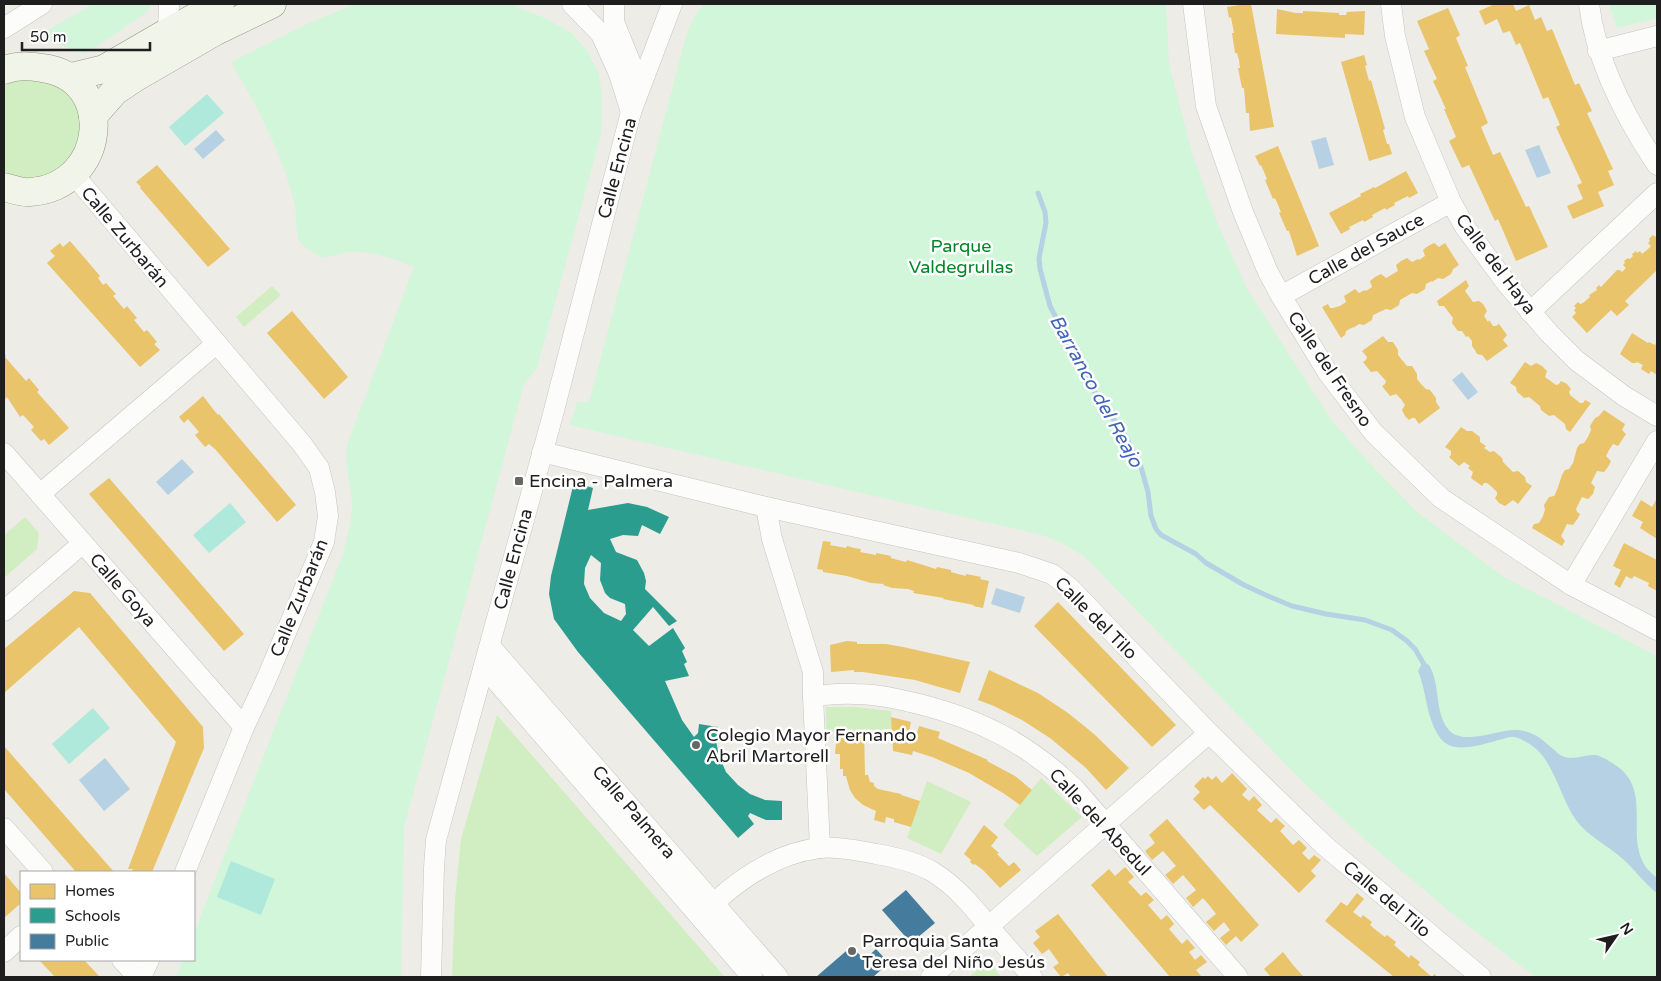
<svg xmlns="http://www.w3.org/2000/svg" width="1661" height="981" font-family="'Varela Round',sans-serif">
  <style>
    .grass { fill: #d1eec2 }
    .park { fill: #d2f6d9 }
    .pitch { fill: #aee9db }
    .water { fill: #b6d1e3 }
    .homes { fill: #e9c46a }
    .schools { fill: #2a9d8f; fill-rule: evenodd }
    .public { fill: #457b9d }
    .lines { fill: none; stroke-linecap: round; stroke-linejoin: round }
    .stream { stroke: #b6d1e3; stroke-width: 5 }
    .street-casing { stroke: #c5c5c2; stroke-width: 21 }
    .secondary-casing { stroke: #91977e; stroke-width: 29 }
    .street { stroke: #fcfcfb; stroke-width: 20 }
    .secondary { stroke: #f1f4e9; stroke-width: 28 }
    .poi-dot { fill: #666664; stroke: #fff; stroke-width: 2 }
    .labels { text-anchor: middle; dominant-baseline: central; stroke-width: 5; stroke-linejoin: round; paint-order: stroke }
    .street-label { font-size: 18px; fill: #1e1e1e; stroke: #fff }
    .park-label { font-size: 18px; fill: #018726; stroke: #fff }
    .poi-label { font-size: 18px; fill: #1e1e1e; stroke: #fff; text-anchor: start }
    .water-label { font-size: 19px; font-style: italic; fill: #4165b7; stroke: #fff }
  </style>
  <rect width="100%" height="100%" fill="#edece6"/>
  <g class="grass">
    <polygon points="30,77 47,79 76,100 84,138 66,168 34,180 17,178 4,171 4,87 12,81"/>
    <polygon points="272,286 281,295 244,327 236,317"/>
    <polygon points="25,517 39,533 37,549 4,578 4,535"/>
    <polygon points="826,707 855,707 891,711 892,729 826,732"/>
    <polygon points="497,715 725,977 452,977 455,899 461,839"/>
    <polygon points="1041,778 1082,817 1037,856 1003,825"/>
    <polygon points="927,781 971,802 941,854 907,838"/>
    <polygon points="988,961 1001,977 969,977"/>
  </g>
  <g class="park">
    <polygon points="93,4 151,4 147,12 85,54 38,36"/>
    <path d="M355,4H510L547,19L573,34L588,52L598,72L602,92L601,134L537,368L524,384L404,827L401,977H176L183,960H194V933L343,554C347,537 352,521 352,504C351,483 343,463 348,442L414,267C398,260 377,253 359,252C347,251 335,255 323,258C316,254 302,248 299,240C295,230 297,216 295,206C283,154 257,107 231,62L305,25Z"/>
    <polygon points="704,4 1166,4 1169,64 1192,153 1217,222 1247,289 1332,421 1375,469 1417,512 1502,576 1657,656 1657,977 1536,977 1525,969 1448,910 1372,846 1304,783 1085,557 1064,544 1042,535 570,425 577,402 589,402 687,33 694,17"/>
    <polygon points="1609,4 1657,4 1657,18 1617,28"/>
  </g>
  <g class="pitch">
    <polygon points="207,94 224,113 185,146 169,127"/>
    <polygon points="230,503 246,522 209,553 193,535"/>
    <polygon points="93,708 110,728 69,764 52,744"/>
    <polygon points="231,861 275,879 261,915 217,897"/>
  </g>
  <g class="water">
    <polygon points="216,130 225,140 203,159 194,149"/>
    <polygon points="1326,137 1334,165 1319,169 1311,141"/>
    <polygon points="1539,145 1551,173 1537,178 1525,150"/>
    <polygon points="1462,372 1478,392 1468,400 1452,380"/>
    <polygon points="182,459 194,472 168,495 156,482"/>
    <polygon points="996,588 1025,597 1020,613 991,604"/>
    <path d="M1423,662L1429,665C1441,685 1434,711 1448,729C1462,747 1498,729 1517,730C1533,731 1542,739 1553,749C1556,751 1559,755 1562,756C1573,761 1585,754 1596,755C1604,757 1616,765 1622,770C1649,796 1627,835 1644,864C1647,870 1653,874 1657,878V893C1645,884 1636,871 1625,861C1610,846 1588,837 1576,820C1559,796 1554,758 1528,743C1524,741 1518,737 1514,737C1511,736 1506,738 1503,739C1485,743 1455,756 1441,739C1426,720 1427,692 1418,671Z"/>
    <polygon points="105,758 130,789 104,811 79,780"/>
  </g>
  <g class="homes">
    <polygon points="1246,4 1251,4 1274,127 1250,131 1249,113 1246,113 1244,88 1242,88 1238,68 1240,68 1239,60 1237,53 1235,53 1232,33 1234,33 1231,17 1229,18 1227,7"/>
    <polygon points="1495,4 1513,4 1516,11 1529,5 1535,20 1541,17 1547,31 1552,29 1575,85 1579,83 1592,111 1587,113 1613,169 1608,171 1614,185 1598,192 1604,206 1573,219 1567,206 1583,199 1577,185 1582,183 1556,127 1560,125 1548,97 1543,99 1520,43 1516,45 1510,31 1503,33 1497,19 1485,25 1479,11"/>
    <polygon points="1448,8 1460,35 1456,38 1468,66 1465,67 1488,123 1481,127 1493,155 1500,152 1526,207 1529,206 1548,247 1516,261 1498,219 1495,221 1469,165 1462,168 1449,141 1456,137 1444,109 1446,109 1433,81 1437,79 1424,51 1429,49 1417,21"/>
    <polygon points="1277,9 1296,13 1303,13 1303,11 1339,13 1339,15 1346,15 1347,12 1365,11 1364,35 1345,34 1345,38 1276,34"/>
    <polygon points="1364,55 1367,65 1365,66 1369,81 1371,80 1385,129 1383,130 1387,144 1389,144 1392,154 1369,161 1341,62"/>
    <polygon points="1278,146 1319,246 1297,256 1289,231 1287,231 1279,213 1281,212 1275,198 1273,199 1265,180 1267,179 1261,165 1260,166 1255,156"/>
    <polygon points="157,165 230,249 208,267 140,188 141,187 136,182"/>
    <polygon points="1406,171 1418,193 1409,198 1408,196 1394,203 1395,205 1386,210 1385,208 1372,215 1373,217 1364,222 1363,220 1349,227 1350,229 1341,234 1329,213 1361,196 1360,194 1374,187 1375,188"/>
    <polygon points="1653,235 1655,237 1657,235 1657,270 1625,301 1629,305 1617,316 1611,310 1587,333 1572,317 1576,313 1574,310 1576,308 1574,306 1578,302 1580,304 1583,303 1590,297 1589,295 1597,290 1596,288 1599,285 1601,287 1617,270 1620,270 1622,272 1626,268 1623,265 1625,263 1624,261 1628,258 1629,259 1631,258 1633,256 1632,254 1636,251 1637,253 1640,251 1642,254 1647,250 1651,246 1648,243 1650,241 1649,239"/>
    <polygon points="70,241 100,276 98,278 103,285 106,283 116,294 113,296 124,309 127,306 137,318 134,320 144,332 147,330 157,342 154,344 160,350 140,367 47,263 55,256 50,251 60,243 63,247"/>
    <polygon points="1434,243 1439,247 1445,243 1459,265 1453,269 1451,274 1443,279 1438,278 1432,282 1432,281 1426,284 1425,289 1417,294 1412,293 1400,300 1399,305 1391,310 1386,309 1373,315 1372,320 1364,325 1359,324 1353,328 1353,327 1346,331 1345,335 1341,338 1322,307 1328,304 1330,308 1333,308 1340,306 1346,302 1344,296 1355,289 1359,293 1365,290 1366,291 1372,287 1370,281 1375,277 1381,274 1386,278 1398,271 1396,265 1401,261 1407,258 1412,262 1418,259 1419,260 1425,256 1423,250 1428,246"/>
    <polygon points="1466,280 1469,286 1465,291 1473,302 1479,301 1483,304 1487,311 1484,316 1488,322 1489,320 1493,326 1496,326 1499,324 1507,335 1503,340 1508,346 1487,361 1482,355 1477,354 1475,350 1472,346 1472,341 1468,336 1466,337 1462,331 1458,331 1452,323 1453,318 1444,306 1439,306 1437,301"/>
    <polygon points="292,311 348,377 324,399 267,333"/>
    <polygon points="1632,333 1648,343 1649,342 1655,345 1657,341 1657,375 1651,371 1649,374 1641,369 1643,365 1637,362 1636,363 1632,363 1620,354"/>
    <polygon points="1383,336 1388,342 1393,342 1398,350 1398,355 1402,360 1407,366 1412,366 1417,374 1417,379 1421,384 1426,389 1430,390 1436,398 1436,402 1440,408 1419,424 1415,418 1412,418 1409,420 1405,416 1402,410 1405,405 1401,399 1396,394 1390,396 1382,386 1385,384 1386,381 1377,371 1371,372 1363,362 1366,360 1367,357 1362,351"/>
    <polygon points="4,353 6,356 5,357 26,381 29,378 39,390 37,392 69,428 49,445 44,439 41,441 31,430 34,427 23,415 20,417 7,397 4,400"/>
    <polygon points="1525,362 1531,366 1536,363 1542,366 1547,371 1545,377 1556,385 1559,384 1561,381 1567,384 1571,389 1569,392 1570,395 1580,403 1583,403 1585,400 1591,403 1570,432 1566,429 1565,424 1554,415 1549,416 1541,410 1540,406 1529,397 1524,398 1521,395 1517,392 1516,387 1510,383"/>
    <polygon points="203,396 213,409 218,415 219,414 296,505 277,522 216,450 209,444 205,447 195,435 199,432 188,419 184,423 179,417"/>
    <polygon points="1604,410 1625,424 1622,430 1626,434 1618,446 1613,444 1609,450 1606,456 1611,461 1608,467 1604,472 1597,471 1591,483 1595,487 1593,494 1588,499 1582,497 1576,509 1577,512 1580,514 1578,518 1573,525 1567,524 1561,536 1565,541 1562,546 1532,528 1534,524 1539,523 1543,516 1545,510 1544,505 1549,497 1554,496 1557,490 1562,475 1565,470 1569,469 1573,463 1577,448 1580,444 1584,443 1588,437 1591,430 1590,426 1595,418 1599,416"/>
    <polygon points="1461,427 1467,431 1472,431 1480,437 1480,442 1486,446 1484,448 1490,452 1494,451 1502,458 1503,462 1513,472 1518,471 1525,477 1526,482 1532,486 1518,504 1513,500 1505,506 1499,503 1495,498 1497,495 1497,492 1492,487 1487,483 1484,483 1482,486 1471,478 1473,472 1468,468 1470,466 1464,462 1459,466 1449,457 1451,455 1451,451 1445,447"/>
    <polygon points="109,478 244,634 224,651 89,494"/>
    <polygon points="1641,500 1652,507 1656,500 1657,501 1657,539 1640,528 1643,522 1632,516"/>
    <polygon points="823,541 831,542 830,545 846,548 847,546 854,548 861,549 860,552 876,555 876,553 891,556 891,558 898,560 906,562 907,560 936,569 937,567 951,570 951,572 958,574 966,576 966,574 981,577 980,579 989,581 983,608 973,606 974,605 943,599 944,598 913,593 914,591 908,589 892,588 883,585 884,584 871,583 847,576 823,572 823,570 817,569"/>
    <polygon points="1624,543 1657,560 1657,591 1648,586 1649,583 1634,576 1632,579 1626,576 1620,588 1614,584 1621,570 1613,566"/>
    <polygon points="74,591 90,593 203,727 204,748 152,872 132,872 133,869 128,869 176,742 79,627 4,693 4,649"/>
    <polygon points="1058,602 1176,725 1152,747 1034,626"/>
    <polygon points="847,641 857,642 857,644 886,644 903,647 970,662 960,693 915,680 863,672 854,672 854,670 831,672 830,645"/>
    <polygon points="989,670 1038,693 1068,713 1094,734 1129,768 1106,790 1086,768 1050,738 1022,720 994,706 978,700"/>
    <polygon points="891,717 911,722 908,735 916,737 919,726 940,732 938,738 988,760 987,761 1015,776 1032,790 1020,805 1003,793 969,773 932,757 913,751 912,755 893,751"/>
    <polygon points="864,730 865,775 868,775 870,782 874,783 874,786 878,789 901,794 901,795 920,801 911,827 894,822 894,819 886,817 885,823 874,820 876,811 863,805 855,798 850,790 846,776 843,776 843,769 840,769 840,754 835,754 837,731"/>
    <polygon points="4,746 114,872 76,872 4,789"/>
    <polygon points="1232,773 1247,789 1242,795 1249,801 1254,796 1262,805 1257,810 1271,823 1276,818 1285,826 1280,831 1293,845 1299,840 1307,848 1302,853 1309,860 1314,855 1321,860 1311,871 1316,876 1299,893 1210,805 1204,810 1193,799 1200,792 1194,786 1203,777 1205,779 1208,776 1212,780 1216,776 1222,783"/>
    <polygon points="1167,819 1259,925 1241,942 1236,936 1226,945 1220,938 1230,930 1224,922 1214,931 1206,922 1216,914 1210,906 1203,898 1193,907 1186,898 1196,890 1183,875 1173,884 1165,875 1176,866 1163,851 1152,860 1145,851 1155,843 1149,835"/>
    <polygon points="984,825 998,837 991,846 999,853 997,854 1009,866 1014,862 1021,870 1000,888 983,870 975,864 974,865 970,862 971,860 964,854"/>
    <polygon points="1125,867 1134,877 1128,882 1141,896 1146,892 1154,900 1148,905 1161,920 1167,915 1174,924 1169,929 1175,936 1182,944 1187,939 1195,948 1189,952 1195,960 1201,955 1207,962 1196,970 1201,976 1200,977 1170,977 1091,885 1109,869 1115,876"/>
    <polygon points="4,873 21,893 21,903 4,918"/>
    <polygon points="1357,893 1364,899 1353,912 1361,918 1363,915 1372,922 1370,925 1377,931 1385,937 1387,935 1396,942 1394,945 1409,958 1411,955 1416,959 1420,962 1418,965 1432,977 1434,974 1438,977 1394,977 1325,921 1341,902 1347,906"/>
    <polygon points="1058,914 1096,962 1108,977 1071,977 1068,973 1061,977 1053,967 1059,963 1049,949 1042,954 1038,949 1033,943 1040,937 1035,931"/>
    <polygon points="1283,952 1293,965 1304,977 1271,977 1264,969"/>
    <polygon points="39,960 84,960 100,977 55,977"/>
  </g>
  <path class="schools" d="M574,482L593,488L588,510L628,503L647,507L669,517L660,534L642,525L638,536L623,535L610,539L616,552L637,560L644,573L646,581L645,589L677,621L669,626L653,607L633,630L649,646L673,628L685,648L682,651L687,662L684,664L689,676L665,681L682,720L694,737L698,733L699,724L718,727L716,741L719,756L726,772L738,785L750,794L765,800L782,801V820H766L750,813L748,816L754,824L738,838L578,652L554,619L549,594L551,576ZM591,555L601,563L600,580L605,593L610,598L625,604L626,614L621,621L604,613L590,598L584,584L585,568Z"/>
  <g class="public">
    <polygon points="906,890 935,923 911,943 882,910"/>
    <polygon points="852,946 864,960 876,949 889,963 873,977 816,977"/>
  </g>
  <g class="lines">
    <polyline class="stream" points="1038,193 1045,212 1046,223 1039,258 1040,269 1050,306 1092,388 1126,437 1141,467 1148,492 1151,516 1156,529 1161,535 1196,554 1206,563 1244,585 1268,596 1292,606 1326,614 1365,620 1392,630 1407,641 1415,649 1425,666"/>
    <defs>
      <g id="street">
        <polyline points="572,4 601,34 619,74 631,112"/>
        <polyline points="614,4 614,22 634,71 632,93"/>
        <polyline points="1193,4 1206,106 1243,212 1268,272 1281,296 1328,373 1373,432 1441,498 1571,585 1657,630"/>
        <polyline points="1391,4 1395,36 1415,117 1451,202 1465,227 1507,284 1549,333 1577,361 1624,396 1657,416"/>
        <path d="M1589,4C1596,62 1625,117 1657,165"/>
        <polyline points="4,28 42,4"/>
        <polyline points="168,32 169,4"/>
        <polyline points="1598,51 1657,36"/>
        <polyline points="74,175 302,444 319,468 325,492 328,516 324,542 266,680 244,727 185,872"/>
        <polyline points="1281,296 1451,202"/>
        <polyline points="1530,312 1657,193"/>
        <polyline points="542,452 766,507 1019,563 1052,574 1070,588 1209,733 1325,846 1481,977"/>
        <polyline points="4,453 244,727"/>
        <polyline points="40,494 216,344"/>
        <polyline points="766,507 772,539 813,672 813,696 820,848"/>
        <polyline points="1571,585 1657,441"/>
        <polyline points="4,611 82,544"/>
        <polyline points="490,646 778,977"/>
        <polyline points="484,667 752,977"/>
        <path d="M813,696C827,695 841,693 855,694C877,694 898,699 919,704C982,720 1028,744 1075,789L1238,977"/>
        <polyline points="4,828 43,872"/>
        <path d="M713,904C742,877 779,853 819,848C834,846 861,851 876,854C895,857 916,862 933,872C956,886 974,908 990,928C1004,944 1019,961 1032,977"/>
        <polyline points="4,952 21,936"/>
        <polyline points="122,960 138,977"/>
        <polyline points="141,977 149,960"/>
        <polyline points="431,977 434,868 436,840 552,418 631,112 672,4"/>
        <polyline points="931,977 1209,733"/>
      </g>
      <g id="secondary">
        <path d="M4,70C17,65 28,66 42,68C117,77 108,187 30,192C22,193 12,189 4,187"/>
        <polyline points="71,77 104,69 168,32 220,4"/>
        <polyline points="93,116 115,91 136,77 214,32 272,4"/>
      </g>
    </defs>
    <use href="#street" class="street-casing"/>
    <use href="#secondary" class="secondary-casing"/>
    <use href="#street" class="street"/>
    <use href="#secondary" class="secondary"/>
  </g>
  <g class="poi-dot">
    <rect x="514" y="476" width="10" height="10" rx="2.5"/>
    <circle cx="696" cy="745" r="5"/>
    <circle cx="852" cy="951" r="5"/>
  </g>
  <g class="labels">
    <g class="street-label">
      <text transform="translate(617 168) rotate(-75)">Calle Encina</text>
      <text transform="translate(125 237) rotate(50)">Calle Zurbarán</text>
      <text transform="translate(1366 249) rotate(-29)">Calle del Sauce</text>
      <text transform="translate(1496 264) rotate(53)">Calle del Haya</text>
      <text transform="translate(1330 369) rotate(56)">Calle del Fresno</text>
      <text transform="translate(513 559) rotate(-75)">Calle Encina</text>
      <text transform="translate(123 590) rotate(49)">Calle Goya</text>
      <text transform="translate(299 598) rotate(-68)">Calle Zurbarán</text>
      <text transform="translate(1096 618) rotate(45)">Calle del Tilo</text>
      <text transform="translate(634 812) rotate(49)">Calle Palmera</text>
      <text transform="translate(1100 822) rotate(47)">Calle del Abedul</text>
      <text transform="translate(1387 899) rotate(40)">Calle del Tilo</text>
    </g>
    <g class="park-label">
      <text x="961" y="246">Parque<tspan x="961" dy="21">Valdegrullas</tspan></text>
    </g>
    <g class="poi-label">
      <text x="529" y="481">Encina - Palmera</text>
      <text x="706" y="735">Colegio Mayor Fernando<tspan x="706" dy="21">Abril Martorell</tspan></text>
      <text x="862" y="941">Parroquia Santa<tspan x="862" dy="21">Teresa del Niño Jesús</tspan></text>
    </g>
    <g class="water-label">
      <text transform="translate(1096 391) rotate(61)">Barranco del Reajo</text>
    </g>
  </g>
  <rect width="1661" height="981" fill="none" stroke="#1e1e1e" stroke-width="10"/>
  <rect x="20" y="871" width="175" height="90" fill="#ffffff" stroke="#a5a5a5"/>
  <rect x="30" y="884" width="25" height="15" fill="#e9c46a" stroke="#a5a5a5"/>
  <text x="65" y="896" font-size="15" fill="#1e1e1e">Homes</text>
  <rect x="30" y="908" width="25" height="15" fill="#2a9d8f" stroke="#a5a5a5"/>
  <text x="65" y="921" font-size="15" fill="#1e1e1e">Schools</text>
  <rect x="30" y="934" width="25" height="15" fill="#457b9d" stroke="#a5a5a5"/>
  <text x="65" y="946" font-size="15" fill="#1e1e1e">Public</text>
  <g transform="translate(1616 936) rotate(56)" stroke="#ffffff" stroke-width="4" paint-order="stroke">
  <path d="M0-4L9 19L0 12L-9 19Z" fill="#1e1e1e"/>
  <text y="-8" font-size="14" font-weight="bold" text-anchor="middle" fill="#1e1e1e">N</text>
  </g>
  <path d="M22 42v8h128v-8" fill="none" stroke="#1e1e1e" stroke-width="2.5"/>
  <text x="30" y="42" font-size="15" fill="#1e1e1e" stroke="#ffffff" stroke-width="4" paint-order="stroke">50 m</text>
</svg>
